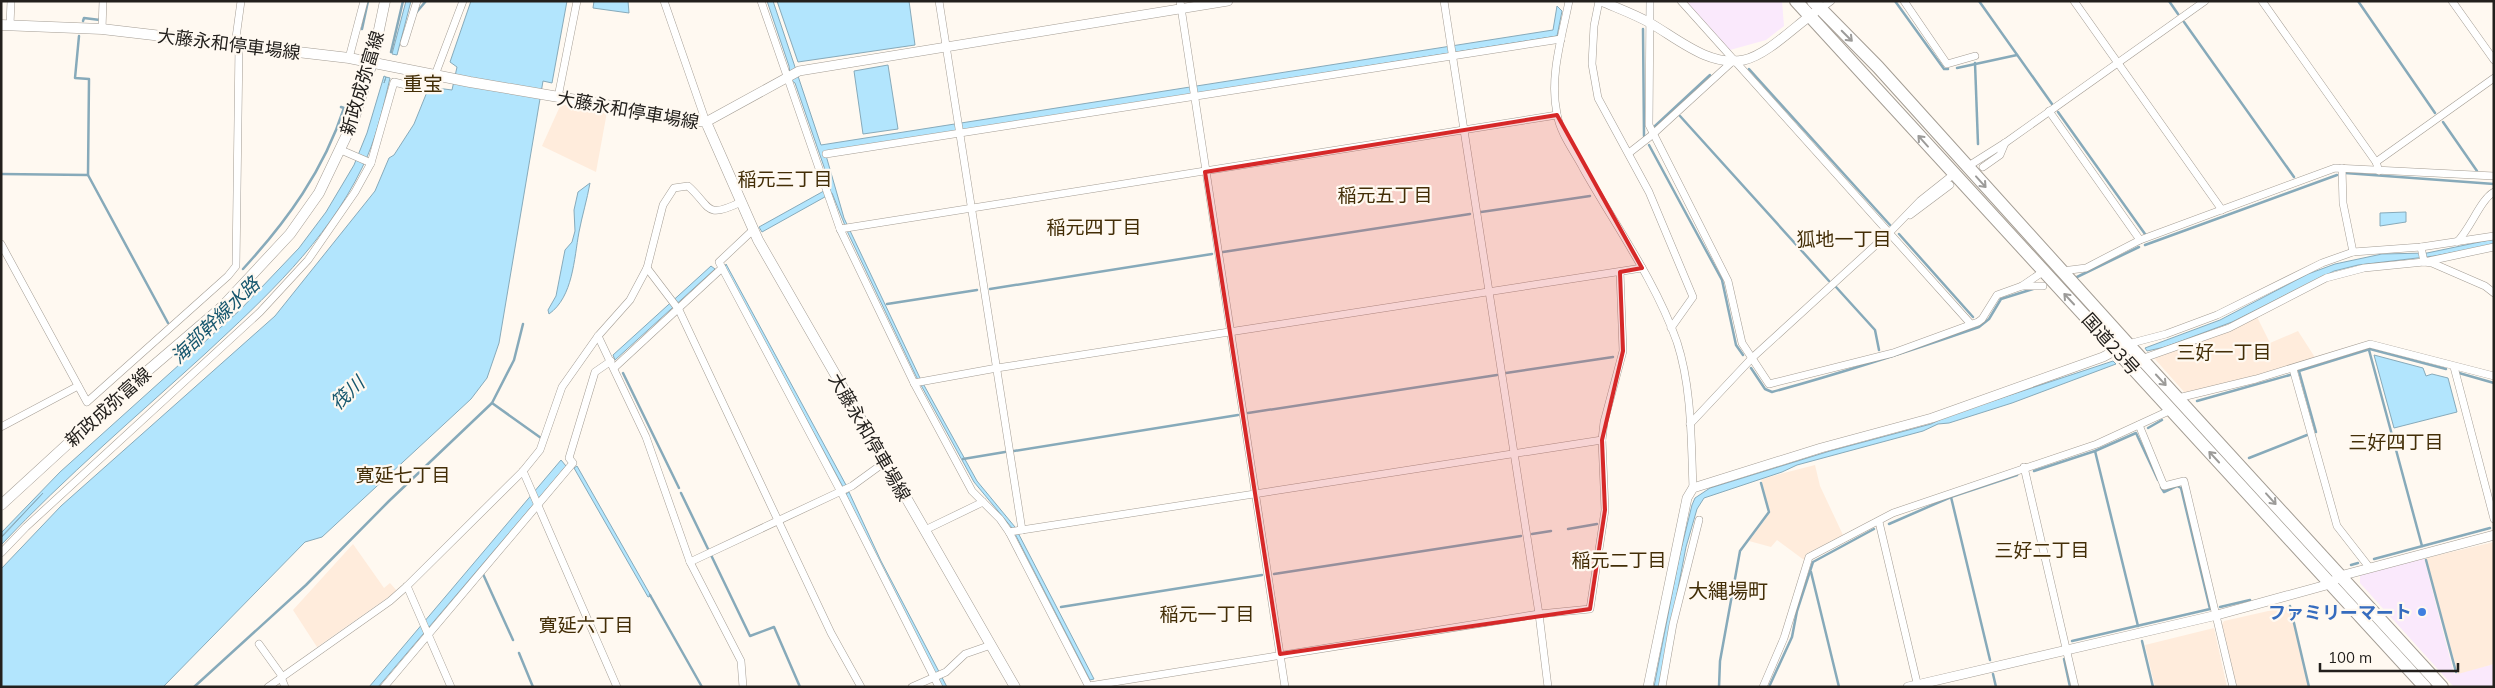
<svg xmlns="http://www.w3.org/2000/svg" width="2495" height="688" font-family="Mulish,'Noto Sans JP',sans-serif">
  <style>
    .commercial { fill: #fae9fc }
    .industrial { fill: #ffecdc }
    .water { fill: #b2e5fd; stroke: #87aaba }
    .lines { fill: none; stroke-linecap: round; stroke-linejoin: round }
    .stream { stroke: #87aaba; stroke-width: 2.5 }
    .minor-casing { stroke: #a49d94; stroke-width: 8 }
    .tertiary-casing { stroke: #a49d94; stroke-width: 10 }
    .secondary-casing { stroke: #a49d94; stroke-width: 11 }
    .trunk-casing { stroke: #a49d94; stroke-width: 14 }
    .minor { stroke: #fff; stroke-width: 7 }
    .tertiary { stroke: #fff; stroke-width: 9 }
    .secondary { stroke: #fff; stroke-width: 10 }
    .trunk { stroke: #fff; stroke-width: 12 }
    .oneway { stroke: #9c9b99 }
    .marked { fill: #d62828; fill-opacity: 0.2; stroke: #d62828; stroke-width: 4; stroke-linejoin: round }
    .shop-dot { fill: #3f7fe0; stroke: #fff9f1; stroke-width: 2 }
    .labels { text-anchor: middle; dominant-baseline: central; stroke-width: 4.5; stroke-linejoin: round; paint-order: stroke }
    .street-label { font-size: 18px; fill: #23201d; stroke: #fff9f1 }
    .shop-label { font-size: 18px; font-weight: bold; fill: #366cbe; stroke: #fff9f1; text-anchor: end }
    .neighbourhood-label { font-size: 19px; fill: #432e07; stroke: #fff9f1 }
    .water-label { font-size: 19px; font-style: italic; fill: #17576e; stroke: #fff9f1 }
    .quarter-label { font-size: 20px; fill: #432e07; stroke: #fff9f1 }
  </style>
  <rect width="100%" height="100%" fill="#fff9f1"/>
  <g class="commercial">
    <polygon points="1686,1 1782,1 1784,26 1766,40 1730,50"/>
    <polygon points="2424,558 2454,674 2494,664 2494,687 2454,687 2360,583 2360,574"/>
  </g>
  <g class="industrial">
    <polygon points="561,104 607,112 596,172 542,146"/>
    <polygon points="2257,317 2270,343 2298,331 2316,359 2254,377 2185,393 2154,358 2155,356"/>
    <polygon points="1815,465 1820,486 1843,535 1806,554 1804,560 1777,540 1771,547 1749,541 1770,513 1761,479"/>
    <polygon points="2494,542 2494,664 2458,674 2426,558"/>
    <polygon points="353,544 384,588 390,583 397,591 317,647 293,610"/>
    <polygon points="2290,606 2309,687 2237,687 2222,624 2224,621"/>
    <polygon points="2214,628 2227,687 2155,687 2145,645"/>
  </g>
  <g class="water">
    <polygon points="406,1 411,1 397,55 392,54"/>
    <polygon points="471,1 567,1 552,83 543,81 499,343 487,378 471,399 322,537 305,542 163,687 1,687 1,569 61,506 275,316 375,191 389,158 394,155 414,124 429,87 452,90 457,67 450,62"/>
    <polygon points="594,1 628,1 629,13 593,8"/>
    <polygon points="767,1 773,1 821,145 1553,30 1557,6 1562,11 1557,36 825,152 844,218 920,378 977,481 1015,527 1094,679 1090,680 1012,528 974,482 916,376 848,233 832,193 762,232 759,227 831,187 795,83 791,80 789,66"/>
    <polygon points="777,1 909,1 915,45 798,62"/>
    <polygon points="888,65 898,129 863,134 854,71"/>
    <path d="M384,76L386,77L384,83L386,77L390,78C383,108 376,140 362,168C326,242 265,298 206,353C137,416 66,476 1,545V538L43,493L1,537V533L60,472L240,310L299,248L326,212L354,165L367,133Z"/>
    <path d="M590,183C587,200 582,216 579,232C574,259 573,297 549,314L548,310L556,296L565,250L572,242L575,231L574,210L578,192Z"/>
    <polygon points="2406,212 2406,222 2380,226 2380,213"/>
    <polygon points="2494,239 2494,245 2434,256 2358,265 2334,271 2232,322 2165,347 2147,351 2145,348 2220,320 2308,274 2335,264 2382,254 2427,253"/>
    <polygon points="726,264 846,485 843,487 725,268"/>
    <polygon points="711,266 715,269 615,360 613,355"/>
    <polygon points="2374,355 2423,368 2426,376 2432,374 2448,378 2457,412 2394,428"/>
    <polygon points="2113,361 2116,364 2012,403 1949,423 1938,424 1923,431 1797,465 1782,472 1704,498 1697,509 1686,547 1659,687 1654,687 1679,558 1692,505 1695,498 1710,488 1830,451 1931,424 1947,416"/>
    <polygon points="561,460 566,466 378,687 369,687"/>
    <polygon points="577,466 651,596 648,597 574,468"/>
    <polygon points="849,492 881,561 947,687 942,687 883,573 846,494"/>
  </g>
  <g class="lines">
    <g class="stream">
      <polyline points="1895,1 1944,69 1948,69"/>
      <polyline points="1979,1 2052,104"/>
      <polyline points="2169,1 2178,14"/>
      <polyline points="2358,1 2435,113"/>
      <polyline points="415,14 426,1"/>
      <polyline points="83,21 84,18 100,20 100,18"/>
      <polyline points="2184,22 2294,177"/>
      <polyline points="362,29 368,1"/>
      <polyline points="1643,29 1644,136"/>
      <polyline points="79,36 75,78 89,79 88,175 168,323"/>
      <polyline points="391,52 403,1"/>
      <polyline points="1975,63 1978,144"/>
      <polyline points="1957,68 2017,55"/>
      <polyline points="1749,69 1890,225"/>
      <polyline points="2058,112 2145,234"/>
      <polyline points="1680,116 1829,281"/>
      <polyline points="2443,122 2477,171"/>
      <polyline points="1655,126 1710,75"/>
      <polyline points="1649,145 1722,280 1736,345 1743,355"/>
      <polyline points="2345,173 2494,184"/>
      <polyline points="1,174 88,175"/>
      <polyline points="1481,212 1590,196"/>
      <polyline points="1899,234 1973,317"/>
      <polyline points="2145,245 2337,175"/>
      <polyline points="1223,252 1470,214"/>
      <path d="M243,269C287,221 324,170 344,108L341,107"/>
      <polyline points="2077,277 2139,247"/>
      <polyline points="1836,287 1875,330 1879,350"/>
      <polyline points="990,289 1212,254"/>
      <polyline points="887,304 977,290"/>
      <polyline points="2369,350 2422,546"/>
      <path d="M1751,368L1765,389L1772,392C1842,373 1910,351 1979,327L1989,319L2001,299L2033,289"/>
      <polyline points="623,373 679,488"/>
      <polyline points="1506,373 1613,357"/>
      <polyline points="2459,373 2494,383"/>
      <polyline points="2197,401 2290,375"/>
      <polyline points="492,403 541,438"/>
      <polyline points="1248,413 1497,375"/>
      <polyline points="2148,428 2162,420"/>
      <polyline points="2316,432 2299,371 2370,349 2446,369"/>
      <polyline points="1014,451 1238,415"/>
      <polyline points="2095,451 2138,626"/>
      <polyline points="2249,458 2307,435"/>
      <polyline points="963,459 1005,452"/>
      <polyline points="2034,471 2095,451 2136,433 2158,480"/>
      <polyline points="681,493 709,551"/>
      <polyline points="1951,497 1990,660"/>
      <polyline points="1889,524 1951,497 2017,475"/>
      <polyline points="1568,529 1597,524"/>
      <polyline points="1532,534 1551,531"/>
      <polyline points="711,555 750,636 774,627 800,687"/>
      <polyline points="2374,559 2490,528"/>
      <polyline points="2426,560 2456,672"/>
      <polyline points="2351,565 2358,563"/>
      <polyline points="1811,572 1839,687"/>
      <polyline points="483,574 513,640"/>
      <polyline points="1274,574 1521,536"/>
      <polyline points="650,595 702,687"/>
      <polyline points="2290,606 2309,687"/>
      <polyline points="1061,607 1262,575"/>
      <polyline points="2220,607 2250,600"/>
      <polyline points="2072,641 2210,609 2181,488 2177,486 2164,492 2161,487"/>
      <polyline points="2142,641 2153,687"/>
      <polyline points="519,653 533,687"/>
      <polyline points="2064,659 2070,687"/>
      <polyline points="1993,674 1996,687"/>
      <polyline points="194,687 306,585 389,501 492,403 514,360 523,324"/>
      <polyline points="1719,687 1720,661 1740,551 1769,512 1761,483"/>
      <polyline points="1769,687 1792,637 1797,611 1813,562 1874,529"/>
    </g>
    <defs>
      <g id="minor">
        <polyline points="664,1 706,122"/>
        <polyline points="761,1 840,229 914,383 972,491 1000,519 1009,532 1089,687"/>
        <polyline points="939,1 1022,530"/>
        <polyline points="1180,1 1285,687"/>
        <polyline points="1444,1 1539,614 1548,687"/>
        <path d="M1569,1C1562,37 1549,77 1557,114C1560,133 1574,151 1583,168C1615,225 1655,280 1677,342C1692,388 1691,441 1693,488"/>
        <polyline points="1599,1 1594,26 1592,64 1598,98 1649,192 1693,297 1671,328"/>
        <polyline points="1650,1 1649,125 1728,281 1742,343 1769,384 1893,353 1978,322 1982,319 1997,295 2022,286 2044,271"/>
        <polyline points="1681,1 1970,323"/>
        <polyline points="1904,1 1947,64 1975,56"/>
        <polyline points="2074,1 2222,210"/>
        <polyline points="2262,1 2376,162 2379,171"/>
        <polyline points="2452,1 2494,60"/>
        <polyline points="1820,9 1831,1"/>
        <polyline points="10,25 11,1"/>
        <polyline points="102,29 103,1"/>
        <polyline points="404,43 417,1"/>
        <polyline points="235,45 241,1"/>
        <polyline points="349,58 364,1"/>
        <polyline points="435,75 463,1"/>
        <polyline points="558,97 577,1"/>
        <polyline points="2049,111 2140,240"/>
        <polyline points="341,150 371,163"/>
        <polyline points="1629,153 1652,135 1734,60"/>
        <polyline points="826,154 1561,39"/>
        <polyline points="2376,162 2494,78"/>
        <polyline points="1967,167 2005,143 2205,1"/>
        <polyline points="1983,167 2000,155 2005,143"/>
        <polyline points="2342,168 2343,203 2353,252"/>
        <polyline points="1910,215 1950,185"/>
        <polyline points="840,229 1557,115"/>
        <polyline points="753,230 719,262 841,492 939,687"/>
        <path d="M2457,242C2471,228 2480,200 2494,192"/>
        <polyline points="1,244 87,402 228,276 236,266 239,45"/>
        <polyline points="2421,247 2424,262 2494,247"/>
        <polyline points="647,268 679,310 831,633 861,687"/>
        <polyline points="2062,271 2086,268 2140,240 2335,168 2494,176"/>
        <polyline points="2022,286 2043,286"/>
        <polyline points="598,336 646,437 690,562 741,661 743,687"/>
        <polyline points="2128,344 2166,334 2217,315 2322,263 2353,252 2421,247 2494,236"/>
        <polyline points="2141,359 2229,328 2326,278 2364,268 2424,262 2432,263 2485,286 2494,293"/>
        <polyline points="2454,367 2494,519"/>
        <polyline points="614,368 722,268"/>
        <polyline points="2293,369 2337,526 2369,567"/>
        <polyline points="914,383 997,368 1642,268"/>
        <polyline points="2178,398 2256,379 2370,344 2494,376"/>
        <polyline points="1690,424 1752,358 1890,232 1920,201 1954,174"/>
        <polyline points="2139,425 2164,486 2184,481 2233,687"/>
        <polyline points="1,427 78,386"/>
        <polyline points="2024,467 2075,687"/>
        <polyline points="523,471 617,687"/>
        <polyline points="1879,522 1918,687"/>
        <polyline points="925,530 983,502"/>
        <polyline points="1009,532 1602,440"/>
        <polyline points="1,553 26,527 260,312 308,260 355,192 371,163 394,82 410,86 413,71"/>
        <polyline points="690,562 852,486 885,462"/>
        <polyline points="407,586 451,687"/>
        <polyline points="259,644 282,676"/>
        <polyline points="281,677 285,687"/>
        <polyline points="1089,686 1539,614 1590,609 1605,510 1602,440 1604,422 1623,351 1620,272"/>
        <path d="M268,687L390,601L407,586L523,471L540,450L562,387L598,336L630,300L647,268L663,205L674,188L688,186C711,206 704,220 741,202"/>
        <polyline points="384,687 573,463 569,458 595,372 611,361"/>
        <polyline points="912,687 946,672 965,654 991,645"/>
        <polyline points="1662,687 1673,624 1699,520"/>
        <polyline points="1763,687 1784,638 1809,557 1893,513 2097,444 2171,410"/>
      </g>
      <g id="tertiary">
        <path d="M1601,1C1617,8 1634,14 1650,23C1678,39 1709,67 1744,60C1767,55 1795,26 1814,13"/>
        <polyline points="706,122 799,71 1228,1"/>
        <polyline points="1648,687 1687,498 1693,488 1821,448 1932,418 2103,357 2120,348"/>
        <polyline points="1908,687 2217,615 2330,584 2340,576 2494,535"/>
      </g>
      <g id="secondary">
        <polyline points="1,25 102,29 349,58 470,82 706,122 758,240 1015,687"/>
        <polyline points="1,505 145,373 222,307 290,234 319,193 353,122 372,63 385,1"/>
      </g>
      <g id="trunk">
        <polyline points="1796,1 2425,687"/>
        <polyline points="1813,1 1878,67 2128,344 2442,687"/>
      </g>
    </defs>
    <use href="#minor" class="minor-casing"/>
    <use href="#tertiary" class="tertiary-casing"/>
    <use href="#secondary" class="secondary-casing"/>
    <use href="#trunk" class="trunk-casing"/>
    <use href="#minor" class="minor"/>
    <use href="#tertiary" class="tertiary"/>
    <use href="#secondary" class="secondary"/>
    <use href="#trunk" class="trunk"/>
  </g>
  <defs><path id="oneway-shaft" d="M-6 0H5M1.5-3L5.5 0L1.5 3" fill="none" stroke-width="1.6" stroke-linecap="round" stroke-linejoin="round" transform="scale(1.25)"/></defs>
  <g class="oneway">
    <use href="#oneway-shaft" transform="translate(1847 36) rotate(45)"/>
    <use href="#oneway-shaft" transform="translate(1923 141) rotate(-132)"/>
    <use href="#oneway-shaft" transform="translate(1981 182) rotate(48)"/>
    <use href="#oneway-shaft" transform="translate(2069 299) rotate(-133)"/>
    <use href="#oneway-shaft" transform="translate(2161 380) rotate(47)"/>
    <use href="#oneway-shaft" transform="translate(2214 457) rotate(-133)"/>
    <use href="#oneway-shaft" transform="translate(2271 499) rotate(48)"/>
  </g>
  <path class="marked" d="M1557,115L1642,268L1620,272L1623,351L1602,440L1605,510L1590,609L1280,654L1205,172Z"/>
  <circle class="shop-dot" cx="2422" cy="612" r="5"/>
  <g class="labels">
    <g class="street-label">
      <text transform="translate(229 44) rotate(7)">大藤永和停車場線</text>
      <text transform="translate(362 83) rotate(-73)">新政成弥富線</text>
      <text transform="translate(628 110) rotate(10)">大藤永和停車場線</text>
      <text transform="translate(2111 344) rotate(48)">国道23号</text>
      <text transform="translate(108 407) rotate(-42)">新政成弥富線</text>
      <text transform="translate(870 437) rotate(60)">大藤永和停車場線</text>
    </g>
    <g class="shop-label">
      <text x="2412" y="612">ファミリーマート</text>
    </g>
    <g class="neighbourhood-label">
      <text x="785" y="179">稲元三丁目</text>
      <text x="1385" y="195">稲元五丁目</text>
      <text x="1094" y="227">稲元四丁目</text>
      <text x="1844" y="239">狐地一丁目</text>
      <text x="2224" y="352">三好一丁目</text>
      <text x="2396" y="442">三好四丁目</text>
      <text x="403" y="475">寛延七丁目</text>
      <text x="2042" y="550">三好二丁目</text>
      <text x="1619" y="560">稲元二丁目</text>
      <text x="1207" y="614">稲元一丁目</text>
      <text x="586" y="625">寛延六丁目</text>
    </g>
    <g class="water-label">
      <text transform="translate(215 320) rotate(-44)">海部幹線水路</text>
      <text transform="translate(347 393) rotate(-43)">筏川</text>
    </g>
    <g class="quarter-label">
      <text x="423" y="83">重宝</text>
      <text x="1728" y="590">大縄場町</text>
    </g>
  </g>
  <rect width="2495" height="688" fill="none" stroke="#23201d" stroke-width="5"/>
  <path d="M2320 663v8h138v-8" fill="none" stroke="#23201d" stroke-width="2.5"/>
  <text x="2328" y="663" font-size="15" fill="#23201d" stroke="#fff9f1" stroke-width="4" paint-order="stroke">100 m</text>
</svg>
